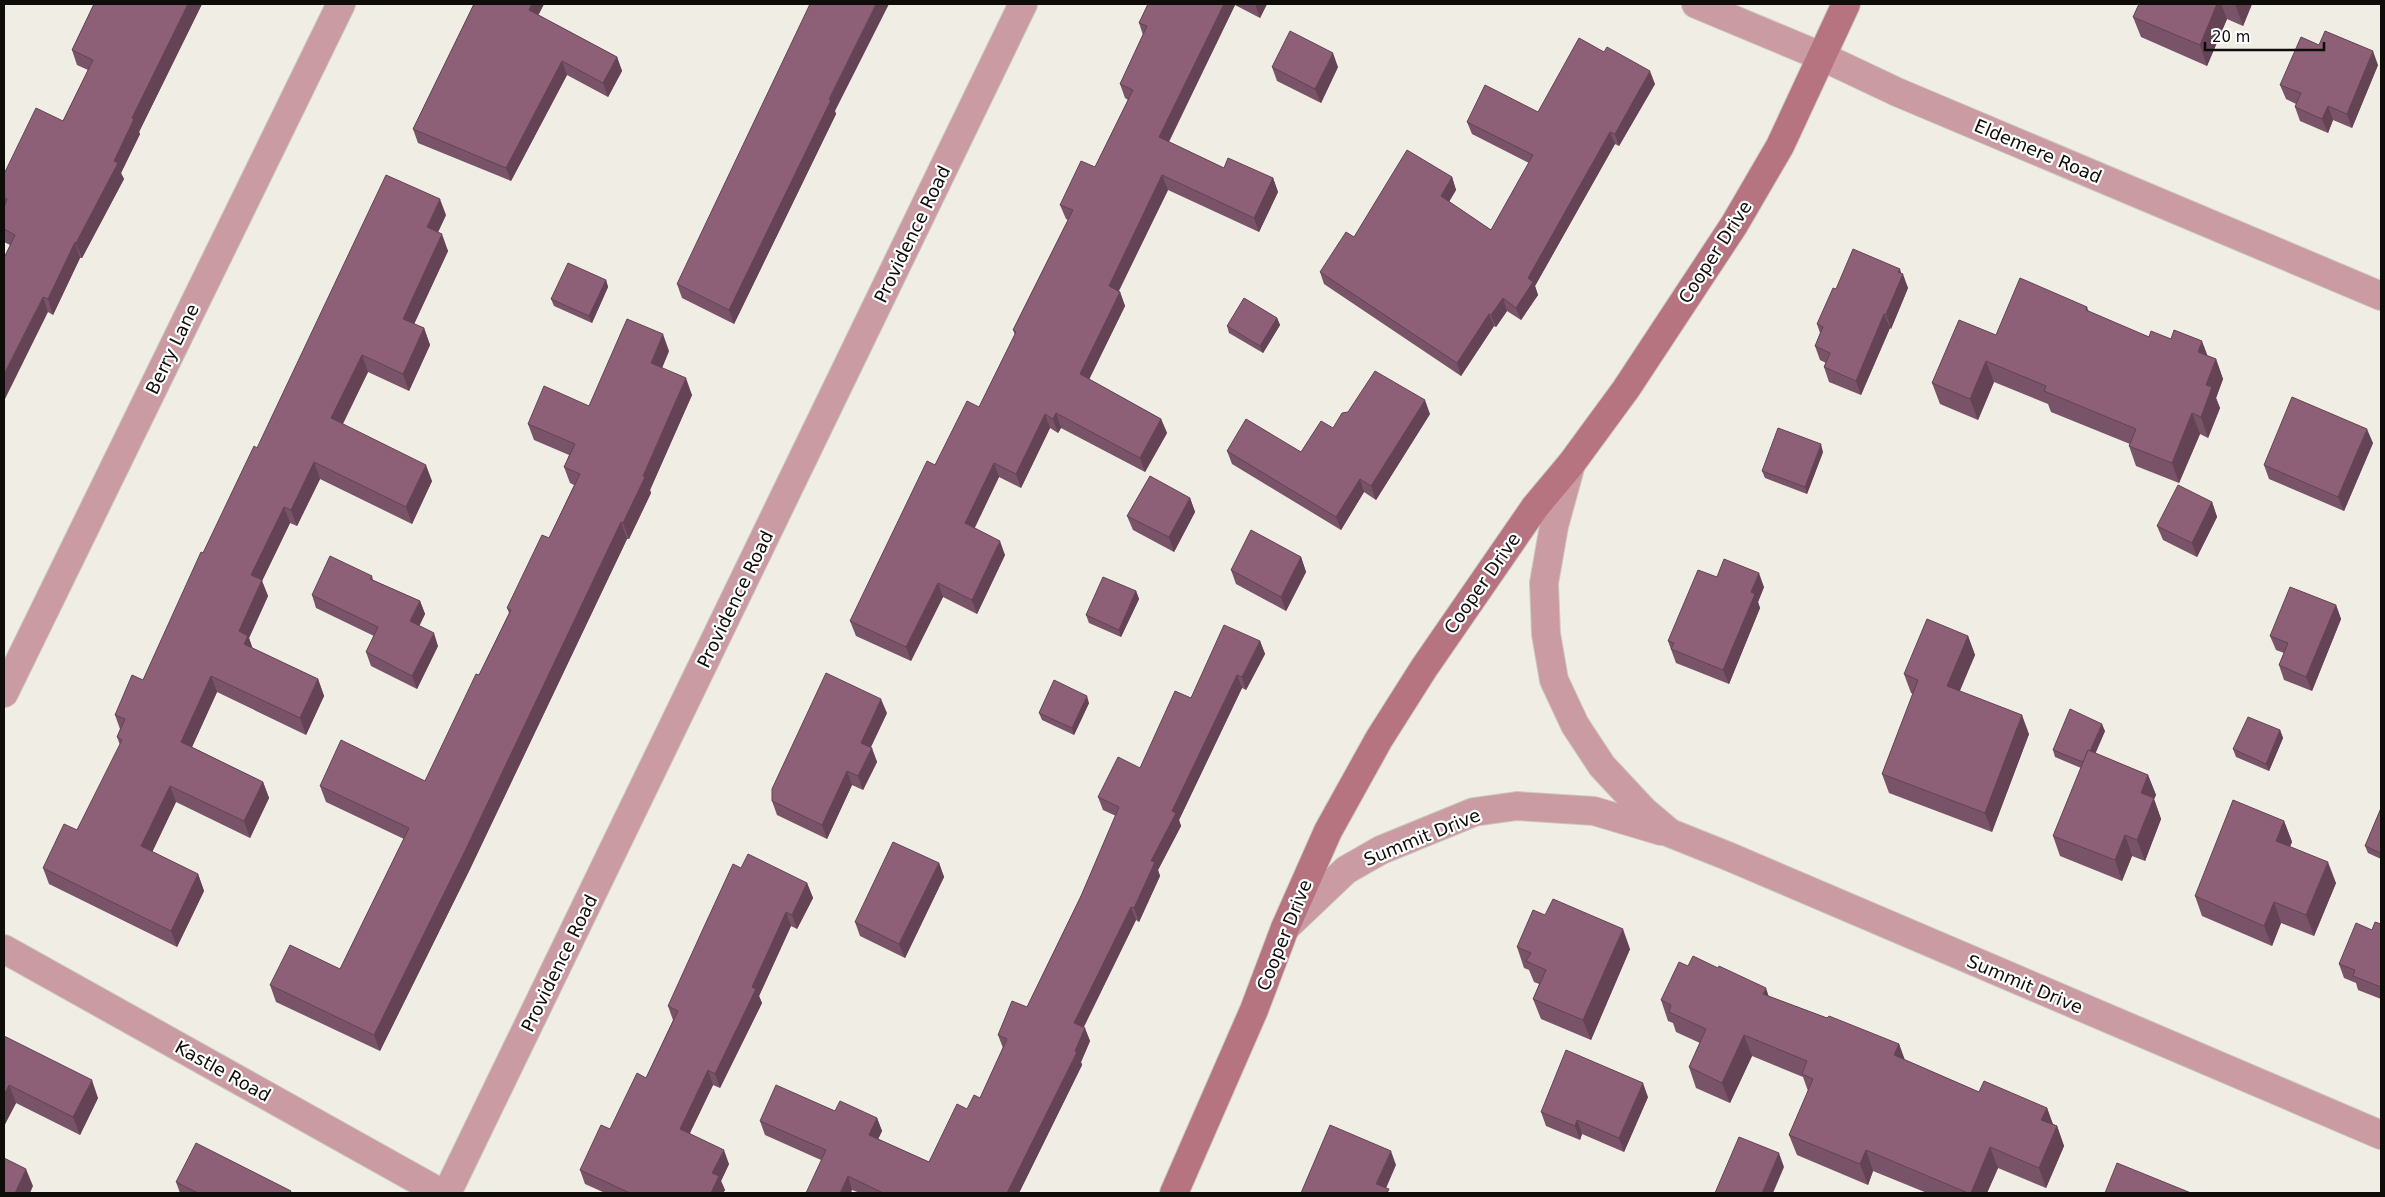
<svg xmlns="http://www.w3.org/2000/svg" width="2385" height="1197" font-family="'DejaVu Sans',sans-serif">
  <style>
    .lines { fill: none; stroke-linecap: round; stroke-linejoin: round }
    .minor-casing { stroke: #ccc9c1; stroke-width: 30 }
    .secondary-casing { stroke: #ccc9c1; stroke-width: 30 }
    .minor { stroke: #ca9ba3; stroke-width: 28 }
    .secondary { stroke: #b67380; stroke-width: 28 }
    .wall { fill: #795367 }
    .shaded-wall { fill: #634354 }
    .building { fill: #8d6078; stroke: #634354 }
    .labels { text-anchor: middle; dominant-baseline: central; stroke-width: 4.5; stroke-linejoin: round; paint-order: stroke }
    .street-label { font-size: 18px; fill: #0e0d0a; stroke: #fff }
  </style>
  <rect width="100%" height="100%" fill="#f0ede4"/>
  <g class="lines">
    <defs>
      <g id="minor">
        <polyline points="1696,4 1823,57 1897,92 2381,296"/>
        <polyline points="1571,464 1554,526 1544,583 1546,634 1554,680 1575,725 1602,766 1644,811 1670,833 1730,857 2381,1135"/>
        <polyline points="4,693 341,4"/>
        <polyline points="1285,928 1346,870 1381,850 1474,812 1517,806 1594,811 1661,831"/>
        <polyline points="4,949 441,1193"/>
        <polyline points="447,1193 1023,4"/>
      </g>
      <polyline id="secondary" points="1174,1193 1254,1010 1285,928 1328,831 1379,739 1424,668 1535,507 1571,464 1626,389 1734,225 1780,146 1846,4"/>
    </defs>
    <use href="#minor" class="minor-casing"/>
    <use href="#secondary" class="secondary-casing"/>
    <use href="#minor" class="minor"/>
    <use href="#secondary" class="secondary"/>
  </g>
  <g class="wall">
    <polygon points="94,4 202,4 139,132 140,134 121,173 124,179 82,258 80,258 53,315 48,312 10,245 4,242 4,174 63,121 88,70 77,65 72,50"/>
    <polygon points="474,4 544,4 538,15 617,57 622,71 608,97 567,75 511,181 418,143 413,129"/>
    <polygon points="1148,4 1267,4 1260,18 1235,5 1169,142 1224,168 1273,178 1278,192 1259,232 1168,190 1119,291 1120,292 1125,306 1089,379 1161,419 1167,433 1145,472 1061,428 1058,433 1050,428 1021,488 999,477 974,528 1005,555 977,614 943,597 911,661 856,636 850,621 935,465 979,407 1015,335 1013,330 1068,220 1066,219 1060,205 1095,167 1128,100 1125,98 1120,84 1143,35 1139,23"/>
    <polygon points="2139,4 2252,4 2243,26 2227,19 2207,66 2141,37 2133,17"/>
    <polygon points="2319,45 2378,65 2352,128 2333,120 2328,133 2300,121 2295,107 2296,104 2286,99 2280,85"/>
    <polygon points="1272,67 1338,67 1321,103 1277,81"/>
    <polygon points="1655,84 1619,146 1615,144 1535,286 1538,295 1521,320 1507,311 1496,327 1494,326 1461,376 1324,284 1320,272 1354,237 1452,177 1456,190 1449,202 1491,230 1529,163 1472,134 1467,122 1538,112"/>
    <polygon points="835,111 836,114 734,324 682,298 677,284"/>
    <polygon points="446,215 438,232 448,251 414,324 424,328 430,345 409,391 368,372 343,424 432,481 412,524 320,479 297,526 290,523 262,581 268,596 249,638 252,648 318,679 324,696 306,735 217,692 192,747 263,782 269,798 250,838 176,802 152,852 198,874 204,891 177,947 49,884 43,868 77,830 120,745 117,737 120,729 115,715 143,680 203,553 257,448"/>
    <polygon points="1901,273 1908,288 1891,329 1890,328 1861,395 1829,382 1824,367 1826,363 1820,360 1815,346 1820,333 1817,324 1836,289"/>
    <polygon points="606,280 608,287 592,323 554,306 551,299"/>
    <polygon points="2087,307 2089,312 2149,337 2216,359 2223,379 2216,398 2220,408 2208,438 2200,434 2179,483 2136,466 2129,446 2130,444 2051,412 2048,404 1994,382 1978,420 1940,404 1932,383 1996,335"/>
    <polygon points="1277,318 1280,325 1263,353 1229,333 1227,326"/>
    <polygon points="669,351 662,368 692,395 650,490 651,493 629,539 627,539 470,869 380,1051 276,1002 270,985 340,969 404,839 326,802 320,786 425,781 479,675 509,613 507,608 549,538 574,485 570,483 564,467 569,455 534,440 528,424 589,406"/>
    <polygon points="1430,414 1376,500 1364,492 1341,530 1232,464 1227,451 1301,452 1333,428"/>
    <polygon points="2373,443 2344,511 2269,479 2264,465"/>
    <polygon points="1823,452 1807,494 1765,478 1762,471"/>
    <polygon points="1190,498 1195,512 1174,552 1133,530 1127,516"/>
    <polygon points="2212,502 2217,517 2197,557 2163,540 2157,526"/>
    <polygon points="1301,557 1306,572 1286,611 1236,584 1231,570"/>
    <polygon points="372,576 373,580 420,601 425,614 419,626 438,646 417,689 371,666 366,652 374,636 316,608 312,595"/>
    <polygon points="1717,577 1764,587 1758,602 1760,608 1729,684 1676,663 1668,641"/>
    <polygon points="1136,591 1139,599 1121,637 1089,623 1086,615"/>
    <polygon points="2336,605 2341,619 2312,691 2284,680 2279,665 2284,653 2276,650 2270,636"/>
    <polygon points="1968,636 1975,655 1959,691 2029,734 1992,832 1889,793 1882,774 1913,694 1911,693 1904,674"/>
    <polygon points="1260,641 1265,654 1246,690 1242,688 1179,820 1181,826 1158,870 1160,876 1139,922 1136,920 1084,1027 1090,1041 1081,1062 1082,1065 1019,1193 860,1193 852,1190 821,1160 765,1135 760,1121 835,1111 877,1118 882,1131 878,1139 929,1162 967,1109 980,1098 1003,1048 998,1035 1027,1007 1081,896 1116,816 1103,810 1098,797 1140,768 1191,698"/>
    <polygon points="1089,703 1074,735 1042,720 1039,713"/>
    <polygon points="887,713 871,747 877,762 863,790 852,785 827,839 777,815 772,801"/>
    <polygon points="2280,730 2283,738 2269,771 2236,757 2233,749"/>
    <polygon points="2105,731 2095,753 2148,775 2156,795 2154,799 2161,819 2145,861 2132,856 2122,881 2060,856 2053,836 2081,768 2055,757 2053,750"/>
    <polygon points="2381,808 2381,859 2368,853 2365,846"/>
    <polygon points="2284,821 2292,842 2290,847 2336,883 2314,936 2281,923 2272,946 2202,916 2195,896"/>
    <polygon points="939,863 944,877 905,958 860,936 855,922"/>
    <polygon points="807,883 813,898 797,929 791,926 759,996 762,1003 720,1088 713,1085 690,1133 729,1164 721,1181 725,1190 723,1193 605,1193 585,1184 580,1170 610,1129 646,1078 673,1020 668,1006"/>
    <polygon points="1545,915 1630,949 1591,1040 1541,1019 1533,999 1539,984 1534,982 1529,970 1524,968 1517,947"/>
    <polygon points="2381,924 2381,999 2358,990 2356,983 2344,978 2339,964 2372,930"/>
    <polygon points="1688,966 1827,1018 1899,1044 1905,1060 1979,1092 2047,1108 2053,1124 2057,1126 2064,1146 2046,1188 1998,1168 1987,1193 1927,1193 1873,1171 1868,1185 1797,1155 1789,1135 1808,1091 1803,1077 1752,1056 1730,1103 1696,1088 1689,1067 1700,1043 1676,1032 1673,1023 1668,1021 1661,1000"/>
    <polygon points="4,1036 98,1098 80,1135 16,1103 4,1126"/>
    <polygon points="1648,1097 1624,1152 1582,1134 1580,1140 1546,1126 1541,1112"/>
    <polygon points="176,1182 292,1193 180,1193"/>
  </g>
  <g class="shaded-wall">
    <polygon points="188,4 202,4 139,132 140,134 121,173 124,179 82,258 76,243 132,118"/>
    <polygon points="532,4 544,4 534,24 529,10"/>
    <polygon points="876,4 889,4 835,111 836,114 734,324 729,310 829,99"/>
    <polygon points="1224,4 1234,4 1235,5 1164,151 1159,137"/>
    <polygon points="1255,4 1267,4 1260,18"/>
    <polygon points="2217,4 2221,4 2227,19 2207,66 2200,45"/>
    <polygon points="2236,4 2252,4 2243,26 2236,6"/>
    <polygon points="2373,51 2378,65 2352,128 2347,114"/>
    <polygon points="1333,53 1338,67 1321,103 1315,89"/>
    <polygon points="617,57 622,71 608,97 603,83"/>
    <polygon points="562,61 567,75 511,181 506,168"/>
    <polygon points="1650,71 1655,84 1619,146 1615,134"/>
    <polygon points="2328,106 2333,120 2328,133 2322,119"/>
    <polygon points="1610,132 1615,144 1535,286 1538,295 1521,320 1516,308 1528,278"/>
    <polygon points="1162,175 1168,190 1114,300 1109,286"/>
    <polygon points="1452,177 1456,190 1445,208 1441,196"/>
    <polygon points="1273,178 1278,192 1259,232 1254,218"/>
    <polygon points="440,199 446,215 433,243 427,227"/>
    <polygon points="442,234 448,251 409,335 403,319"/>
    <polygon points="75,242 80,258 53,315 48,299"/>
    <polygon points="1900,269 1902,276 1903,274 1908,288 1891,329 1886,314 1898,272"/>
    <polygon points="606,280 608,287 592,323 589,316"/>
    <polygon points="1120,292 1125,306 1085,388 1080,374"/>
    <polygon points="43,297 48,312 4,401 4,374"/>
    <polygon points="1503,298 1507,311 1496,327 1491,315"/>
    <polygon points="1489,314 1494,326 1461,376 1457,363"/>
    <polygon points="1884,314 1890,328 1861,395 1856,381"/>
    <polygon points="1277,318 1280,325 1263,353 1260,346"/>
    <polygon points="424,328 430,345 409,391 403,374"/>
    <polygon points="663,334 669,351 657,380 651,363"/>
    <polygon points="2202,341 2210,362 2198,352"/>
    <polygon points="362,355 368,372 337,435 331,418"/>
    <polygon points="2216,359 2223,379 2216,398 2220,408 2208,438 2201,417 2206,385"/>
    <polygon points="1986,361 1994,382 1978,420 1970,399"/>
    <polygon points="686,378 692,395 650,490 651,493 629,539 623,523"/>
    <polygon points="1425,400 1430,414 1376,500 1371,486"/>
    <polygon points="1056,413 1061,428 1058,433 1053,419"/>
    <polygon points="2192,413 2200,434 2179,483 2172,463"/>
    <polygon points="1045,414 1050,428 1021,488 1016,474"/>
    <polygon points="1161,419 1167,433 1145,472 1140,458"/>
    <polygon points="2367,429 2373,443 2344,511 2338,497"/>
    <polygon points="1821,444 1823,452 1807,494 1805,487"/>
    <polygon points="314,462 320,479 297,526 291,510"/>
    <polygon points="994,463 999,477 970,538 965,523"/>
    <polygon points="426,465 432,481 412,524 406,507"/>
    <polygon points="1360,479 1364,492 1341,530 1336,517"/>
    <polygon points="1190,498 1195,512 1174,552 1169,537"/>
    <polygon points="2212,502 2217,517 2197,557 2192,543"/>
    <polygon points="284,507 290,523 262,581 268,596 249,638 254,652 250,660 239,631 251,575"/>
    <polygon points="621,522 627,539 470,869 380,1051 374,1035"/>
    <polygon points="1000,541 1005,555 977,614 972,600"/>
    <polygon points="1301,557 1306,572 1286,611 1281,597"/>
    <polygon points="1759,573 1764,587 1758,602 1760,608 1729,684 1723,670 1751,592"/>
    <polygon points="938,583 943,597 911,661 906,647"/>
    <polygon points="1136,591 1139,599 1121,637 1119,630"/>
    <polygon points="420,601 425,614 415,635 410,621"/>
    <polygon points="2336,605 2341,619 2312,691 2306,677"/>
    <polygon points="434,633 438,646 417,689 412,676"/>
    <polygon points="1968,636 1975,655 1954,705 1947,686"/>
    <polygon points="1260,641 1265,654 1246,690 1242,677"/>
    <polygon points="1237,675 1242,688 1179,820 1181,826 1158,870 1160,876 1139,922 1134,908 1151,861 1172,811"/>
    <polygon points="211,676 217,692 187,758 181,742"/>
    <polygon points="318,679 324,696 306,735 300,718"/>
    <polygon points="1087,696 1089,703 1074,735 1072,728"/>
    <polygon points="881,699 887,713 866,757 861,743"/>
    <polygon points="2022,715 2029,734 1992,832 1985,813"/>
    <polygon points="2102,724 2105,731 2088,771 2085,763"/>
    <polygon points="2280,730 2283,738 2269,771 2266,764"/>
    <polygon points="872,748 877,762 863,790 858,776"/>
    <polygon points="847,771 852,785 827,839 822,825"/>
    <polygon points="2148,775 2156,795 2154,799 2161,819 2145,861 2137,840 2141,793"/>
    <polygon points="263,782 269,798 250,838 244,821"/>
    <polygon points="170,786 176,802 147,863 141,846"/>
    <polygon points="2284,821 2292,842 2283,862 2276,841"/>
    <polygon points="2125,835 2132,856 2122,881 2115,860"/>
    <polygon points="2328,862 2336,883 2314,936 2306,915"/>
    <polygon points="939,863 944,877 905,958 899,944"/>
    <polygon points="198,874 204,891 177,947 171,931"/>
    <polygon points="807,883 813,898 797,929 792,915"/>
    <polygon points="2274,902 2281,923 2272,946 2264,926"/>
    <polygon points="1131,907 1136,920 1079,1036 1074,1023"/>
    <polygon points="786,912 791,926 759,996 762,1003 720,1088 715,1074 752,987"/>
    <polygon points="1623,929 1630,949 1591,1040 1583,1020"/>
    <polygon points="1766,988 1773,1009 1763,994"/>
    <polygon points="1085,1028 1090,1041 1081,1062 1082,1065 1019,1193 1007,1193"/>
    <polygon points="1744,1035 1752,1056 1730,1103 1722,1083"/>
    <polygon points="1899,1044 1906,1064 1894,1055"/>
    <polygon points="708,1070 713,1085 685,1143 680,1129"/>
    <polygon points="92,1080 98,1098 80,1135 73,1117"/>
    <polygon points="1643,1083 1648,1097 1624,1152 1619,1138"/>
    <polygon points="9,1085 16,1103 4,1126 4,1095"/>
    <polygon points="2047,1108 2054,1128 2041,1120"/>
    <polygon points="877,1118 882,1131 874,1148 869,1135"/>
    <polygon points="1577,1120 1582,1134 1580,1140 1575,1126"/>
    <polygon points="2057,1126 2064,1146 2046,1188 2039,1168"/>
    <polygon points="1990,1147 1998,1168 1987,1193 1971,1193"/>
    <polygon points="724,1150 729,1164 721,1181 725,1190 723,1193 711,1193 712,1173"/>
    <polygon points="1866,1150 1873,1171 1868,1185 1860,1164"/>
    <polygon points="1391,1151 1396,1165 1384,1193 1376,1184"/>
    <polygon points="1779,1153 1784,1167 1773,1193 1762,1193"/>
    <polygon points="26,1169 33,1186 30,1193 15,1193"/>
    <polygon points="848,1176 852,1190 851,1193 840,1193"/>
  </g>
  <g class="building">
    <polygon points="94,4 188,4 132,118 134,119 114,161 118,163 76,243 75,242 48,299 43,297 4,374 4,258 15,235 4,229 4,207 7,199 4,197 4,174 36,108 63,121 93,60 72,50"/>
    <polygon points="474,4 532,4 529,10 617,57 603,83 562,61 506,168 413,129"/>
    <polygon points="810,4 876,4 829,99 831,100 729,310 677,284"/>
    <polygon points="1148,4 1224,4 1159,137 1224,168 1228,158 1273,178 1254,218 1162,175 1109,286 1120,292 1080,374 1161,419 1140,458 1056,413 1053,419 1045,414 1016,474 994,463 965,523 1000,541 972,600 938,583 906,647 850,621 927,461 935,465 967,401 979,407 1016,332 1013,330 1073,210 1060,205 1081,161 1095,167 1133,90 1120,84 1147,26 1139,23"/>
    <polygon points="2139,4 2217,4 2200,45 2133,17"/>
    <polygon points="1290,31 1333,53 1315,89 1272,67"/>
    <polygon points="2325,31 2373,51 2347,114 2328,106 2322,119 2295,107 2301,93 2280,85 2301,37 2319,45"/>
    <polygon points="1579,38 1604,52 1607,47 1650,71 1615,134 1610,132 1528,278 1533,282 1516,308 1503,298 1491,315 1489,314 1457,363 1320,272 1346,232 1354,237 1407,150 1452,177 1441,196 1491,230 1533,155 1467,122 1485,85 1538,112"/>
    <polygon points="386,175 440,199 427,227 442,234 403,319 424,328 403,374 362,355 331,418 426,465 406,507 314,462 291,510 284,507 251,575 262,580 239,631 248,636 244,644 318,679 300,718 211,676 181,742 263,782 244,821 170,786 141,846 198,874 171,931 43,868 64,824 77,830 122,740 117,737 125,719 115,715 132,675 143,680 201,552 203,553 254,446 257,448"/>
    <polygon points="1853,249 1900,269 1898,272 1903,274 1886,314 1884,314 1856,381 1824,367 1830,353 1815,346 1823,327 1817,324 1833,288 1836,289"/>
    <polygon points="568,263 606,280 589,316 551,299"/>
    <polygon points="2020,278 2087,307 2086,310 2149,337 2151,331 2171,339 2174,330 2202,341 2198,352 2216,359 2206,385 2212,387 2201,417 2192,413 2172,463 2129,446 2136,429 2044,391 2046,386 1986,361 1970,399 1932,383 1959,320 1996,335"/>
    <polygon points="1244,298 1277,318 1260,346 1227,326"/>
    <polygon points="627,319 663,334 651,363 686,378 643,476 645,477 623,523 621,522 464,853 374,1035 270,985 290,945 340,969 409,828 320,786 341,740 425,781 476,674 479,675 511,610 507,608 542,535 549,538 580,474 564,467 575,444 528,424 544,386 589,406"/>
    <polygon points="1375,371 1425,400 1371,486 1360,479 1336,517 1227,451 1246,419 1301,452 1321,421 1333,428 1342,413 1348,412"/>
    <polygon points="2292,397 2367,429 2338,497 2264,465"/>
    <polygon points="1778,428 1821,444 1805,487 1762,471"/>
    <polygon points="1150,476 1190,498 1169,537 1127,516"/>
    <polygon points="2178,485 2212,502 2192,543 2157,526"/>
    <polygon points="1251,530 1301,557 1281,597 1231,570"/>
    <polygon points="330,556 372,576 370,579 420,601 410,621 434,633 412,676 366,652 378,627 312,595"/>
    <polygon points="1724,559 1759,573 1751,592 1755,594 1723,670 1671,649 1674,643 1668,641 1698,570 1717,577"/>
    <polygon points="1103,577 1136,591 1119,630 1086,615"/>
    <polygon points="2290,587 2336,605 2306,677 2279,665 2288,643 2270,636"/>
    <polygon points="1927,619 1968,636 1947,686 2022,715 1985,813 1882,774 1918,680 1904,674"/>
    <polygon points="1224,625 1260,641 1242,677 1237,675 1172,811 1176,813 1151,861 1155,862 1134,908 1131,907 1074,1023 1085,1028 1075,1051 1077,1052 1007,1193 883,1193 848,1176 840,1193 806,1193 826,1150 760,1121 776,1085 835,1111 840,1101 877,1118 869,1135 929,1162 957,1104 967,1109 974,1095 980,1098 1007,1039 998,1035 1012,1001 1027,1007 1081,896 1119,807 1098,797 1118,757 1140,768 1175,691 1191,698"/>
    <polygon points="826,673 881,699 861,743 872,748 858,776 847,771 822,825 772,801 772,789"/>
    <polygon points="1054,680 1087,696 1072,728 1039,713"/>
    <polygon points="2070,709 2102,724 2090,751 2088,750 2083,762 2053,750"/>
    <polygon points="2248,717 2280,730 2266,764 2233,749"/>
    <polygon points="2088,750 2148,775 2141,793 2154,798 2137,840 2125,835 2115,860 2053,836"/>
    <polygon points="2233,800 2284,821 2276,841 2328,862 2306,915 2274,902 2264,926 2195,896"/>
    <polygon points="2381,808 2381,853 2365,846"/>
    <polygon points="893,842 939,863 899,944 855,922"/>
    <polygon points="748,854 807,883 792,915 786,912 752,987 756,989 715,1074 708,1070 680,1129 724,1150 712,1173 719,1176 711,1193 630,1193 580,1170 601,1125 610,1129 637,1073 646,1078 678,1011 668,1006 703,929 733,864 741,868"/>
    <polygon points="1553,899 1623,929 1583,1020 1533,999 1546,970 1526,961 1531,953 1517,947 1533,910 1545,915"/>
    <polygon points="2375,922 2381,924 2381,987 2353,976 2355,970 2339,964 2356,923 2372,930"/>
    <polygon points="1693,956 1718,968 1719,966 1766,988 1763,994 1827,1018 1829,1016 1899,1044 1894,1055 1979,1092 1984,1081 2047,1108 2041,1120 2057,1126 2039,1168 1990,1147 1971,1193 1968,1193 1866,1150 1860,1164 1789,1135 1813,1079 1802,1074 1807,1061 1744,1035 1722,1083 1689,1067 1706,1029 1669,1012 1671,1005 1661,1000 1679,962 1688,966"/>
    <polygon points="4,1036 92,1080 73,1117 9,1085 4,1095"/>
    <polygon points="1566,1050 1643,1083 1619,1138 1577,1120 1575,1126 1541,1112"/>
    <polygon points="1330,1125 1391,1151 1376,1184 1389,1189 1387,1193 1301,1193"/>
    <polygon points="1739,1137 1779,1153 1762,1193 1715,1193"/>
    <polygon points="196,1143 291,1191 290,1193 198,1193 176,1182"/>
    <polygon points="4,1158 26,1169 15,1193 4,1193"/>
    <polygon points="2117,1163 2191,1193 2105,1193"/>
  </g>
  <g class="labels">
    <g class="street-label">
      <text transform="translate(2038 151) rotate(23)">Eldemere Road</text>
      <text transform="translate(912 234) rotate(-64)">Providence Road</text>
      <text transform="translate(1715 252) rotate(-57)">Cooper Drive</text>
      <text transform="translate(172 349) rotate(-64)">Berry Lane</text>
      <text transform="translate(1482 583) rotate(-55)">Cooper Drive</text>
      <text transform="translate(735 599) rotate(-64)">Providence Road</text>
      <text transform="translate(1422 837) rotate(-22)">Summit Drive</text>
      <text transform="translate(1284 935) rotate(-68)">Cooper Drive</text>
      <text transform="translate(559 963) rotate(-64)">Providence Road</text>
      <text transform="translate(2025 984) rotate(23)">Summit Drive</text>
      <text transform="translate(223 1071) rotate(29)">Kastle Road</text>
    </g>
  </g>
  <rect width="2385" height="1197" fill="none" stroke="#0e0d0a" stroke-width="10"/>
  <path d="M2205 42v8h119v-8" fill="none" stroke="#0e0d0a" stroke-width="2.5"/>
  <text x="2212" y="42" font-size="15" fill="#0e0d0a" stroke="#ffffff" stroke-width="4" paint-order="stroke">20 m</text>
</svg>
